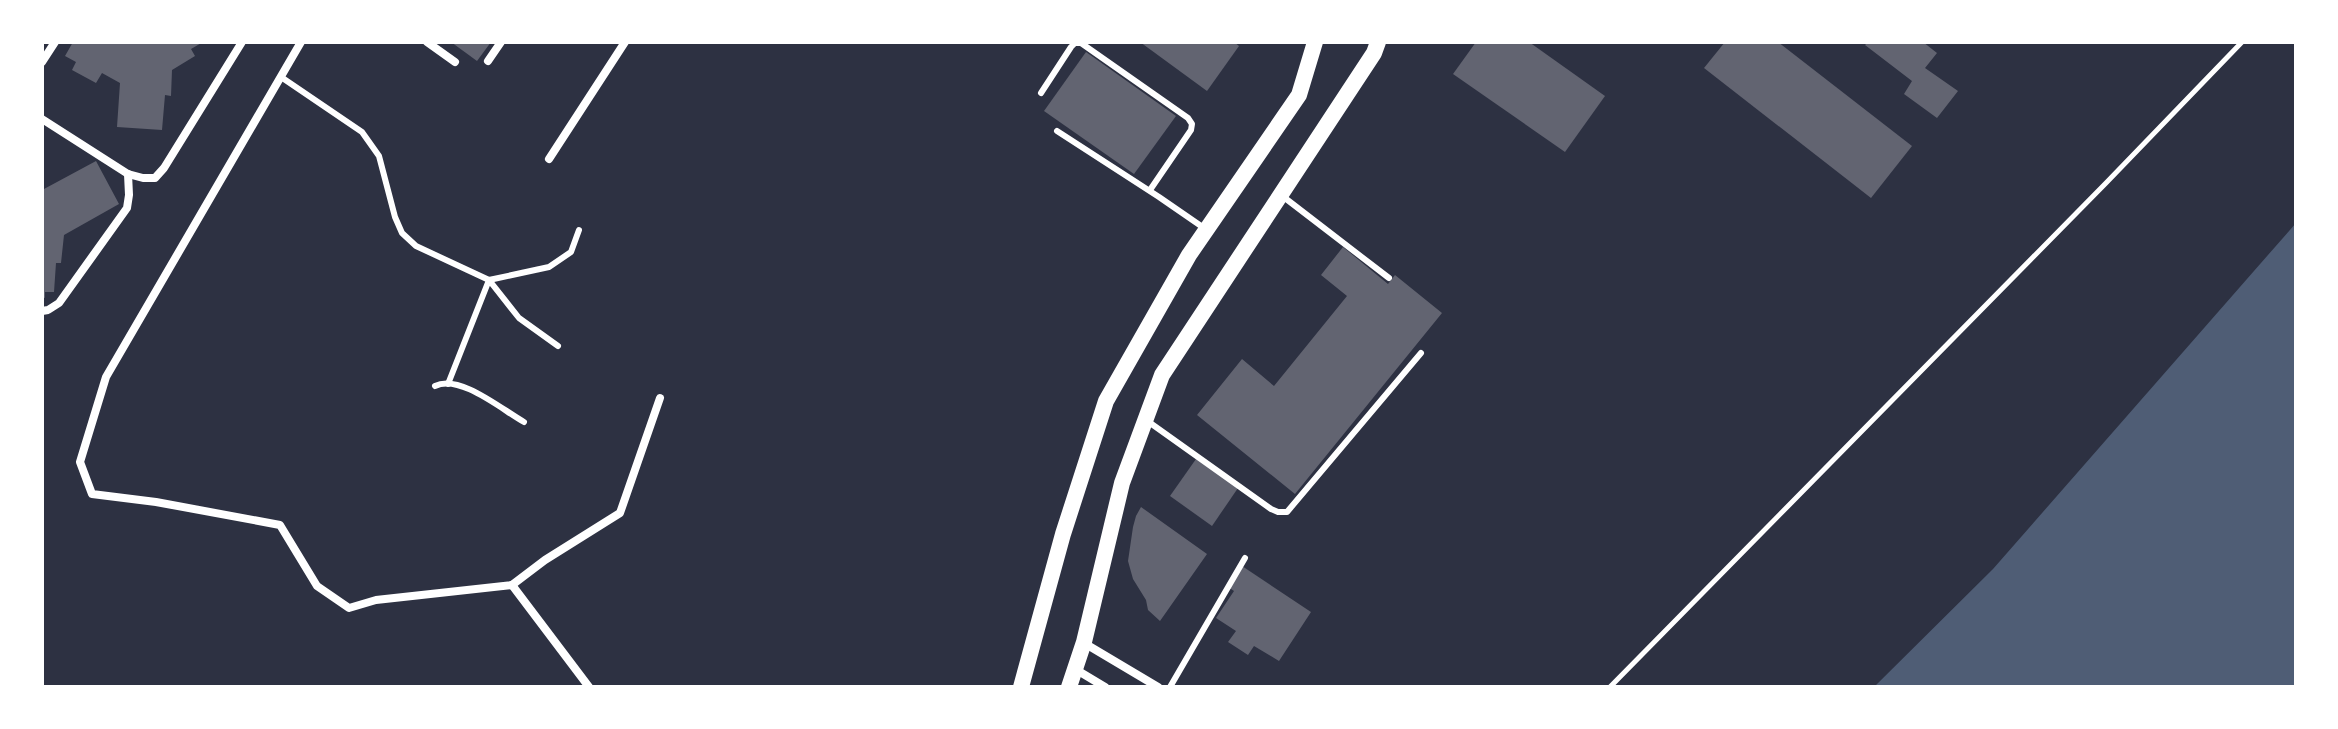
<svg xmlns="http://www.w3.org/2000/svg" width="2338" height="729" font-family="Manrope,sans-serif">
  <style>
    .water { fill: #4f5d75 }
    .building { fill: #626471 }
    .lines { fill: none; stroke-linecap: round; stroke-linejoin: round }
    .path { stroke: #fff; stroke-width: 5 }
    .service { stroke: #fff; stroke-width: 6 }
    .minor { stroke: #fff; stroke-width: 8 }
    .secondary { stroke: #fff; stroke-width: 16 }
  </style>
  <rect width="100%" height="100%" fill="#2d3142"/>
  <polygon class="water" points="2296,223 2296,687 1874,687 1993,569"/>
  <g class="building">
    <polygon points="73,42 203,42 191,49 195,56 172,70 171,96 165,95 162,130 117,127 120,83 102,73 96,83 72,70 76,62 65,56"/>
    <polygon points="451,42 491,42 477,61"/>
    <polygon points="1140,42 1234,42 1239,46 1207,91"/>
    <polygon points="1476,42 1529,42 1605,96 1565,152 1453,74"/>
    <polygon points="1725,42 1778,42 1912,146 1871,198 1704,68"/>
    <polygon points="1868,42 1923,42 1937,53 1925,68 1958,91 1937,118 1904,94 1912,81 1865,45"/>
    <polygon points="1086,52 1176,116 1134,174 1044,111"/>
    <polygon points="96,161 119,204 64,235 61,263 56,263 54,292 45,292 45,298 42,297 42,188 44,189"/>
    <polygon points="1343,247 1388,284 1395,275 1442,313 1295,494 1197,415 1242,359 1274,386 1347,296 1321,275"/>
    <polygon points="1196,459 1238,488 1212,526 1170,496"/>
    <polygon points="1141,507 1207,554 1160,621 1148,610 1146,600 1133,579 1128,561 1133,527 1136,516"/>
    <polygon points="1242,566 1311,612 1279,661 1254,646 1248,655 1228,642 1236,631 1216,618 1234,591 1228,587"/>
  </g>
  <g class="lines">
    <polyline class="path" points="1610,687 2106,183 2242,42"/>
    <g class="service">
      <polyline points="281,77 362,132 379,156 395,217 402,233 416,246 489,280 549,267 571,252 579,230"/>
      <polyline points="1041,93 1071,47 1075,43 1081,43 1188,118 1192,124 1191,130 1150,190"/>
      <polyline points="1057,131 1159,197 1204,228"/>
      <polyline points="1281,195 1389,278"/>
      <polyline points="448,384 489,280 519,318 558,346"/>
      <path d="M435,386C460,374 501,409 524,422"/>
      <polyline points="1146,420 1271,509 1278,512 1287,512 1421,353"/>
      <polyline points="1170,687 1245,558"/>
    </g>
    <g class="minor">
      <polyline points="301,42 106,377 80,462 92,494 156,502 280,525 317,586 349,608 376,600 512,585 545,560 620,513 660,398"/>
      <polyline points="427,42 455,62"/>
      <polyline points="488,61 501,42"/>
      <polyline points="42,62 55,42"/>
      <polyline points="42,119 128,174 143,178 155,178 164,168 242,42"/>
      <polyline points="549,159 625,42"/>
      <polyline points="42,311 48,310 59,303 127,208 129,195 128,174"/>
      <polyline points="512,585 589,687"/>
      <polyline points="1084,643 1158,687"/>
      <polyline points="1075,669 1105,687"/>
    </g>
    <g class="secondary">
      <polyline points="1021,687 1063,534 1106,401 1189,255 1299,95 1315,42"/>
      <polyline points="1069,687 1084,642 1122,483 1162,375 1374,53 1378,42"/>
    </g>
  </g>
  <rect width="2338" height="729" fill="none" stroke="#ffffff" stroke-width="88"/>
</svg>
